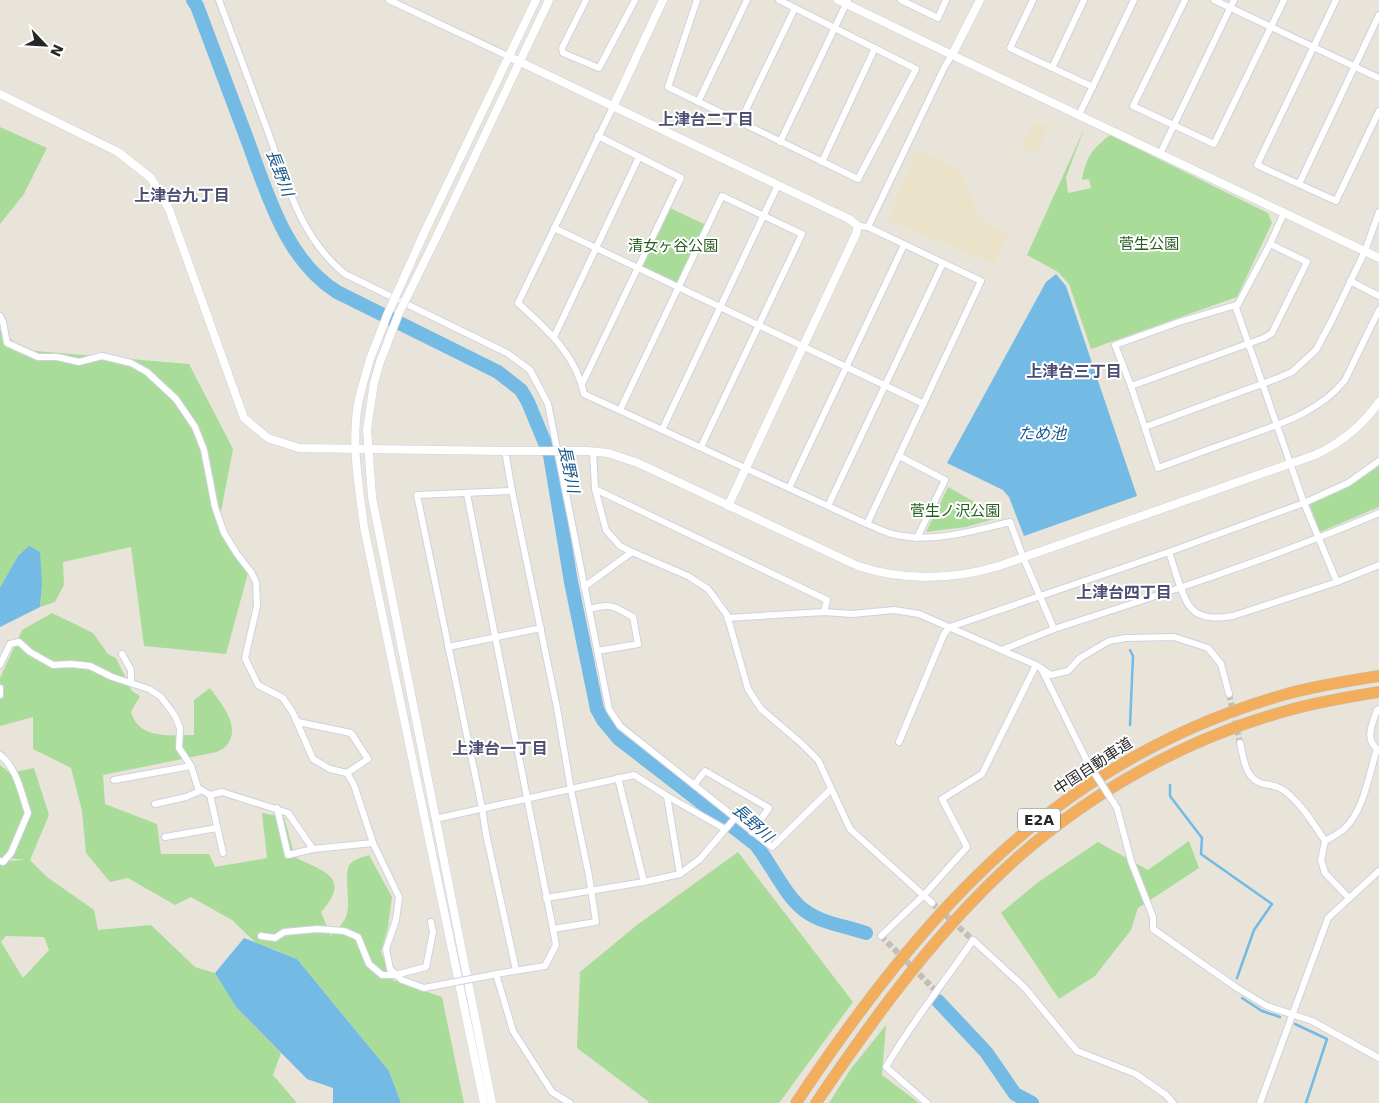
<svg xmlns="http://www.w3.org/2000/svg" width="1379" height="1103" font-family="'DejaVu Sans','Noto Sans JP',sans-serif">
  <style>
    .education { fill: #eae3ca }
    .green { fill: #a9dc99; fill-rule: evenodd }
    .water { fill: #73bae5 }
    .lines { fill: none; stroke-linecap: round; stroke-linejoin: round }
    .stream { stroke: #73bae5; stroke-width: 2.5 }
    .river { stroke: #73bae5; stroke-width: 14 }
    .minor-tunnel { stroke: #c2beb6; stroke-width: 6; stroke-dasharray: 6 3; stroke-linecap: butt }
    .minor-casing { stroke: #cfd1e0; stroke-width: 8 }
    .tertiary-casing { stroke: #cfd1e0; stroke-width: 9 }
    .motorway-casing { stroke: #c3c3c3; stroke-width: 12 }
    .minor { stroke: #fff; stroke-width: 6 }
    .tertiary { stroke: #fff; stroke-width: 8 }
    .motorway { stroke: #f2ae5c; stroke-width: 11 }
    .minor-bridge-casing { stroke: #cfd1e0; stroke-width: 8; stroke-linecap: butt }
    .tertiary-bridge-casing { stroke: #cfd1e0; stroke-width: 9; stroke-linecap: butt }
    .minor-bridge { stroke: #fff; stroke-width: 6 }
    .tertiary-bridge { stroke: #fff; stroke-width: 8 }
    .labels { text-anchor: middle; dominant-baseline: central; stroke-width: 4; stroke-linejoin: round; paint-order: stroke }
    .shield { fill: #fff; stroke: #686868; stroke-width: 1 }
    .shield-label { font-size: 14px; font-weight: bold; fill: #272727 }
    .park-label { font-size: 15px; fill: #245e1e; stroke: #fff }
    .street-label { font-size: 15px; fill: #272727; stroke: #fff }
    .neighbourhood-label { font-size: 16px; font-weight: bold; fill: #4c4e74; stroke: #fff }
    .water-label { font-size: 16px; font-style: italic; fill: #16578d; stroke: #fff }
  </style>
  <rect width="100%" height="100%" fill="#e9e4da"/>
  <g class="education">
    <polygon points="1035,123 1049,125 1036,156 1019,147"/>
    <polygon points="916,149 960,170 981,220 1009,234 994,264 888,220"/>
  </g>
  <g class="green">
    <polygon points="0,127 47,148 24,194 0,224"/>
    <path d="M1085,127L1066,177L1068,193L1091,188L1089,179L1082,180C1086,157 1092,149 1110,135L1268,213L1272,223L1237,297L1091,349L1069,284L1058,272L1027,255Z"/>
    <polygon points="670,208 706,225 676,285 641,267"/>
    <polygon points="0,330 24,350 189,364 233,449 219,522 248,573 226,654 144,646 131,547 63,562 64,585 55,602 40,607 42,585 18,556 1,589 0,588"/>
    <polygon points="1379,465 1379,507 1320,532 1310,506 1311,503 1350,485"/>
    <polygon points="948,487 1001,517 966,527 926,532"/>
    <path d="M52,613L93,633L108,654L116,658L132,691L140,696L131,712C139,740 171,735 194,735V700L210,688C220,702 242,726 227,745C225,748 220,750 217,752L103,775L105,804L157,824L161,854H209L215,867L267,858L262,813L284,817L295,857C324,872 352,877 321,912L331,936C336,930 343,924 346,917C352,903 342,871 351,863C355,859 363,857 369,855L392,897L388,927L381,952L393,980L442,997L464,1103H401L389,1071L297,959L270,948L259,946L232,920L191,897L175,905L128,878L110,882L86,853L82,811L71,768L33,749V717L0,726V678L22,630Z"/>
    <path d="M0,765L10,773L34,768L49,815L30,860L47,877L94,910L98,930L151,925L195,967L215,973L236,1007L281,1053L273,1075L297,1103H0V861L25,860L0,857ZM6,936L44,937L49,950L23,978L1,942Z"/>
    <polygon points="1189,841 1199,868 1138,908 1131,930 1095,976 1059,999 1001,913 1037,883 1098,842 1148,870"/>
    <polygon points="738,852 853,1002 779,1103 648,1103 649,1102 577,1048 580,972 637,925"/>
    <polygon points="886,1025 882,1075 919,1103 829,1103 850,1070"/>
  </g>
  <g class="water">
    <polygon points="1056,274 1066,286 1137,496 1024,536 1009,497 1003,490 947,463 1046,282"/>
    <polygon points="29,546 40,552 42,585 40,607 0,627 0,588 18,556"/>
    <polygon points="244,938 297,959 389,1071 401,1103 333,1103 333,1088 307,1079 236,1007 215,973"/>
  </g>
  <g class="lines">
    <g class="stream">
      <polyline points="1130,725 1133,656 1130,650"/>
      <polyline points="1170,785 1170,796 1202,838 1201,854 1272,904 1254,930 1237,978"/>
      <polyline points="1242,998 1262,1011 1280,1017"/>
      <polyline points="1295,1024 1327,1039 1306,1103"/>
    </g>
    <g class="river">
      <path d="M193,0L197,6C213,48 229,90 244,131C266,188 283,258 337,292L498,372L521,390L528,402L550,455L571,582L597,709L603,720L619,739L755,844C771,863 785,896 804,910C820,923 846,926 866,933"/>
      <polyline points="938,1001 986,1052 1015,1094 1032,1103"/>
    </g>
    <g class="minor-tunnel">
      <polyline points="1229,694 1240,743"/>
      <polyline points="932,903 973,940"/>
      <polyline points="881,936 937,992"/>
    </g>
    <defs>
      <g id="minor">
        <path d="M219,0C235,43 251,86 267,129C286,181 300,238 345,274L507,353L530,370L548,404L609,709L620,726L772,847L831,789"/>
        <polyline points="389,0 510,57"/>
        <polyline points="586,0 562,48 563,53 599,68 635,0"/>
        <polyline points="697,0 668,87 858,179 916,69 779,0"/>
        <polyline points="901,0 938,18 946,0"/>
        <polyline points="1033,0 1010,48 1093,87"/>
        <polyline points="1185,0 1133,106 1214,144 1284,0"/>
        <polyline points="1214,0 1379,78"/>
        <polyline points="1336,0 1257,165 1336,201 1379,111"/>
        <polyline points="1052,68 1084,0"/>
        <polyline points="698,102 747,0"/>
        <path d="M613,107L518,303C546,329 576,354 584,394L867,524C875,527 884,532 892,534C931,544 972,531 1010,522L1023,557L1054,629C1163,594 1273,558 1379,513"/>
        <polyline points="1079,115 1134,0"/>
        <polyline points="740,122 795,8"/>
        <polyline points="780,142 848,0"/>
        <polyline points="1160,154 1234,0"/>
        <polyline points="822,162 875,48"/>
        <polyline points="1299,184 1379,15"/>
        <polyline points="1284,213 1270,244 1236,308 1304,503 1337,582"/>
        <polyline points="858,226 868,227 981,281 867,524"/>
        <polyline points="868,227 945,66 952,55"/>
        <polyline points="554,228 924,404"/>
        <polyline points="1350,281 1379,296"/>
        <path d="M1236,308V305L1179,322L1115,345L1131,386L1158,468C1185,458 1212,448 1238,439C1277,425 1319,413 1345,380L1379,310"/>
        <polyline points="0,316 3,322 7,343 38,357 57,357 79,362 102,356 131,363 147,372 176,399 195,427 204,450 215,507 224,533 237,554 251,572 256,582 257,606 245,658 258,685 283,698 293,713 313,759 330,769 347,773 354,785 373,843"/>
        <polyline points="554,337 639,157"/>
        <polyline points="582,384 681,178 598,136"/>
        <polyline points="1131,386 1264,338 1272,333 1307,262 1270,244"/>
        <polyline points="620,410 722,196 802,234 701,447"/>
        <polyline points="1145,427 1278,378 1292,372 1316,350 1332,320 1365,251 1379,212"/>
        <polyline points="662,430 778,185"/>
        <polyline points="505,451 512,491"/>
        <polyline points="593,451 595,489 606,530 620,546 632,552 688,576 708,589 727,615 748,689 761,709 801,743 818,760 850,829 932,903"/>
        <polyline points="899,456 945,480 917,538"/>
        <polyline points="789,488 904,245"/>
        <polyline points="595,489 827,600 824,612"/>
        <polyline points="467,494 553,929"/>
        <polyline points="828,506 943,263"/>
        <path d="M1169,552C1174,565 1182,600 1192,609C1202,620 1220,618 1233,616L1337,582L1379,565"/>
        <polyline points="584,587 632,552"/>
        <path d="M589,609C612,603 613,606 633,617L638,644L597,651"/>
        <polyline points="727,618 824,612 852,614 894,610 919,614 1036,665 1051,675 1068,671 1080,658 1109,641 1126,638 1174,637 1208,648 1221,664 1229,694"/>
        <polyline points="448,647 541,628"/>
        <polyline points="1002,650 1054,629"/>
        <polyline points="122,654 131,670 131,683"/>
        <polyline points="0,665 10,644 19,642 30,652 53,665 71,664 90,666 112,677 149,689 161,697 175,716 180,728 179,748 191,766 198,788 210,795 222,792 288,813 313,849"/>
        <polyline points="1041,668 1088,763"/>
        <polyline points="0,688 0,695"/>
        <polyline points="298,722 351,733 368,759 347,773"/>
        <polyline points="899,742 944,634 950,627 1169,552 1304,503 1348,483 1379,461"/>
        <path d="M1240,743C1244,759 1245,780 1264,784C1272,785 1280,787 1286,792C1302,805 1314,824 1325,841L1321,860L1325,873L1349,898"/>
        <path d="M0,755C17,768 21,793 28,813L11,853L3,862L0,861"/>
        <polyline points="618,778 644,882"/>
        <polyline points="114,780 191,766"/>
        <polyline points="694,785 705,771 769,808 752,832"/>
        <polyline points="210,795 223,853"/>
        <polyline points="667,796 725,829"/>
        <polyline points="155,804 186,797 202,790"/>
        <polyline points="277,808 288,855 313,849 373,843 399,897 396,920 386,949 390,969 402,980 424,988"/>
        <polyline points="1117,808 1131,861 1153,917 1153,929 1237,988 1267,1006 1312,1021 1379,1058"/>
        <polyline points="435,819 634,775 667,796 680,874"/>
        <polyline points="165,837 217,828"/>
        <path d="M1325,841C1332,837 1339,834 1345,828C1364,810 1369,774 1377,749C1364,738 1373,723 1377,710L1379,709"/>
        <polyline points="546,898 644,882 680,874 700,859 735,818"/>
        <polyline points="261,936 275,938 284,932 317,929 344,931 358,937 369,964 382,975 395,975 426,967 433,932 431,922"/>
        <polyline points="881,936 924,895 967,847 942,799 982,774 1036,665"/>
        <polyline points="496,974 545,966 556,945 553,929 596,922 589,876 571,790 557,708 512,491 417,495 482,808 486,834 516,970"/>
        <polyline points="493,975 496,974 513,1031 552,1092 570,1103"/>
        <path d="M927,1103L886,1067C911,1023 944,983 973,940L1024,987L1077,1051L1136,1074L1166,1095L1173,1103"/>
        <polyline points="1260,1103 1328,918 1379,871"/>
      </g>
      <g id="tertiary">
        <polyline points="838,0 952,55"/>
        <polyline points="980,0 952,55 1379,258"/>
        <polyline points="510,57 849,219 858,226 856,234 728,506"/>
        <polyline points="0,94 118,152 151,178 169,209 244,418 268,438 299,448 505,451"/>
        <polyline points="613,107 663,0"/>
        <polyline points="425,231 536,0"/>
        <polyline points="437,236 549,0"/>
        <path d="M370,359C366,374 361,389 358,404C351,445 359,486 364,527L484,1103"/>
        <polyline points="380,362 374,383 367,429 372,497 492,1103"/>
        <path d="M587,451L608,453L638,463L858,566C903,581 953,580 999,566L1315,455C1341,443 1362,426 1379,402"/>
      </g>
      <g id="motorway">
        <path d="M796,1103C922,914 1056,760 1283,695C1314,686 1347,681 1379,676"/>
        <path d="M816,1103C875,1016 938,929 1017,858C1094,790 1188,738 1286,711C1317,702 1348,697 1379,692"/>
      </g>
    </defs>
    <use href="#minor" class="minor-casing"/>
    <use href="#tertiary" class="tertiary-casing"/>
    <use href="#motorway" class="motorway-casing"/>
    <use href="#minor" class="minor"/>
    <use href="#tertiary" class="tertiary"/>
    <use href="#motorway" class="motorway"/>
    <defs>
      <g id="minor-bridge">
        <polyline points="1088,763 1117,808"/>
        <polyline points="424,988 492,975"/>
      </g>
      <g id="tertiary-bridge">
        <polyline points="370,359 388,313 425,231"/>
        <polyline points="380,362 399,313 437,236"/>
        <polyline points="505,451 587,451"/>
      </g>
    </defs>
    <use href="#minor-bridge" class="minor-bridge-casing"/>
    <use href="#tertiary-bridge" class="tertiary-bridge-casing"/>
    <use href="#minor-bridge" class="minor-bridge"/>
    <use href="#tertiary-bridge" class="tertiary-bridge"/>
  </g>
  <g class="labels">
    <rect class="shield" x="1018" y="808.5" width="42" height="23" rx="4"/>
    <g class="shield-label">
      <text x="1039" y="820">E2A</text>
    </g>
    <g class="park-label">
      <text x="1149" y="244">菅生公園</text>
      <text x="673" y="246">清女ヶ谷公園</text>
      <text x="955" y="511">菅生ノ沢公園</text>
    </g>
    <g class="street-label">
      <text transform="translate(1093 766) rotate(-33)">中国自動車道</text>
    </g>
    <g class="neighbourhood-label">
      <text x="706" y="119">上津台二丁目</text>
      <text x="182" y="195">上津台九丁目</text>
      <text x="1074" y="371">上津台三丁目</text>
      <text x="1124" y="592">上津台四丁目</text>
      <text x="500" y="748">上津台一丁目</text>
    </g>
    <g class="water-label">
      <text transform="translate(280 173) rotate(69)">長野川</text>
      <text x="1042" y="433">ため池</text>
      <text transform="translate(569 469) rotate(78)">長野川</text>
      <text transform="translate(753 823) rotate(42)">長野川</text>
    </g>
  </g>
  <g transform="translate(45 45) rotate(115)" stroke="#ffffff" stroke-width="4" paint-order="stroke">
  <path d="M0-4L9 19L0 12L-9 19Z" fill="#272727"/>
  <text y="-8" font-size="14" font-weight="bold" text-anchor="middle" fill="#272727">N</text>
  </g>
</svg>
